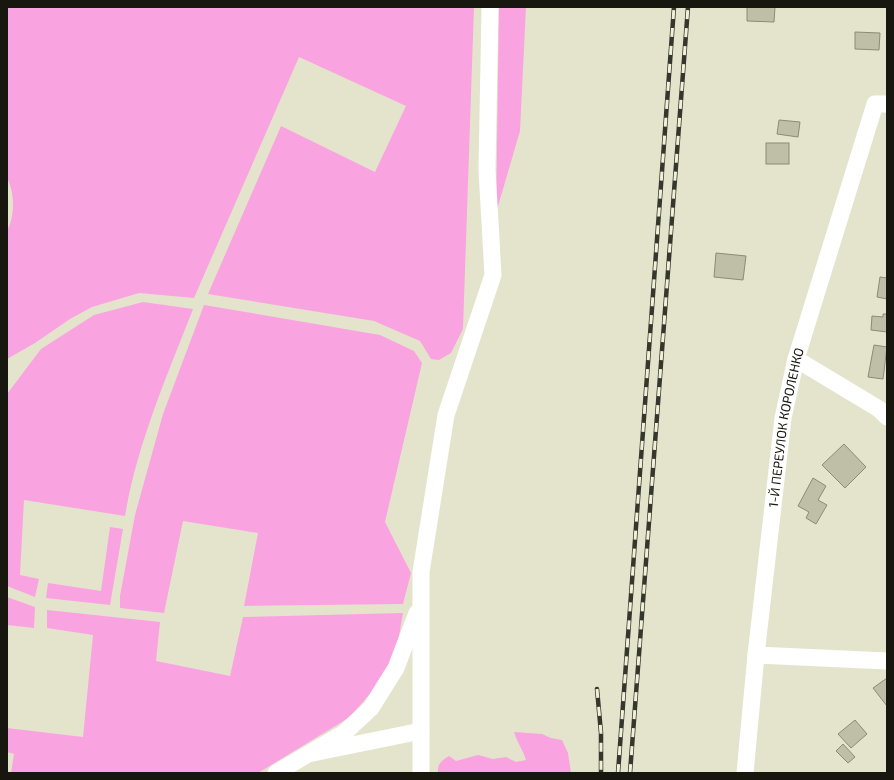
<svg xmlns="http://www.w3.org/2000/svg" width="894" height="780" font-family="'Exo 2',sans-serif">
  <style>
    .green { fill: #faa3e1 }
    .building { fill: #bfbfa8; stroke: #8b8b76 }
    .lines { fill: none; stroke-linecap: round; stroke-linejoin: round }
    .minor { stroke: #fff; stroke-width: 17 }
    .rail-casing { stroke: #36362c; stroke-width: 4.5 }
    .rail { stroke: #f1f1da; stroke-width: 3; stroke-dasharray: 9; stroke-linecap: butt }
    .labels { text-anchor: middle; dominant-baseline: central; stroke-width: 3; stroke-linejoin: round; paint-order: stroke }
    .street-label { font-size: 13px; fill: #17170f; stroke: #f1f1da }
  </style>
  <rect width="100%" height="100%" fill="#e4e4cd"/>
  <g class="green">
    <path d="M7,7H474L463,329L451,353L439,360L431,359L420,341L374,321L208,294L281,126L375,172L406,106L299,57L194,298L139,293L92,307L70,319L35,343L7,359V231C15,216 15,193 7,178Z"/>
    <polygon points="499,7 526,7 520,131 496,213"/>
    <path d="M143,302L193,309C167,376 137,444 125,516L24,500L20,575L39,579L35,597L7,586V394L41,349L94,315Z"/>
    <polygon points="204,305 380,335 414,351 422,363 385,522 411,573 403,604 244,606 258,533 183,521 164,613 120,608 120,596 135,515 163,414"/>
    <polygon points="110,527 123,529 110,605 46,598 48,583 101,591"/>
    <polygon points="7,597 35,607 34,628 7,625"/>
    <polygon points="47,610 160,622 156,661 230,676 243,617 403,613 399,636 390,664 374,689 350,717 258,773 11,773 14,754 7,752 7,728 83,737 93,635 47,628"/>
    <path d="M514,732L542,734L551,738L562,740L568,753L571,773H438C437,764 442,760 449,756L456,761L478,755L493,759L506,757L516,762L526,760C523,750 517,742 514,732Z"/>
  </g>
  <g class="building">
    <polygon points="747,7 775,7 774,22 747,21"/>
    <polygon points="855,32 880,33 879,50 855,49"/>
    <polygon points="779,120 800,122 798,137 777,134"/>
    <rect x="766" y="143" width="23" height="21"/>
    <polygon points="716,253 746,256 743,280 714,277"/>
    <polygon points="880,277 887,278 887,299 877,297"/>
    <polygon points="883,314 887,314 887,332 871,330 872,316 883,317"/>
    <polygon points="874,345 887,347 883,379 868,377"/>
    <polygon points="844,444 866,467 845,488 822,465"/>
    <polygon points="813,478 826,486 818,500 827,505 816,524 806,518 809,512 798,506"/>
    <polygon points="887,678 887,706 873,688"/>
    <polygon points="855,720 867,734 851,748 838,734"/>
    <polygon points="843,744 855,757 848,763 836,751"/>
  </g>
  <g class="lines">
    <g class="minor">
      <polyline points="796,359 879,409 887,417"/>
      <polyline points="756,655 887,661"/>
      <polyline points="308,754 344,733 371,708 396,668 417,613"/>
      <polyline points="276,773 308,754 421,731"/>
      <polyline points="421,773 421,572 446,415 493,275 487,170 490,7"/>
      <path id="s1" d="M745,773L756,655L783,418L796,359L875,104H887"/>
    </g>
    <defs>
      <g id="rail">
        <polyline points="597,689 601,733 601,773"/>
        <polyline points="618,773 674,7"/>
        <polyline points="630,773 688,7"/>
      </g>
    </defs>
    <use href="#rail" class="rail-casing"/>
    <use href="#rail" class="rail"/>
  </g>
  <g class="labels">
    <g class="street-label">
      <text stroke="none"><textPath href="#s1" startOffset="348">1-Й ПЕРЕУЛОК КОРОЛЕНКО</textPath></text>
    </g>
  </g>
  <rect width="894" height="780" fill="none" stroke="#17170f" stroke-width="16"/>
</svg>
